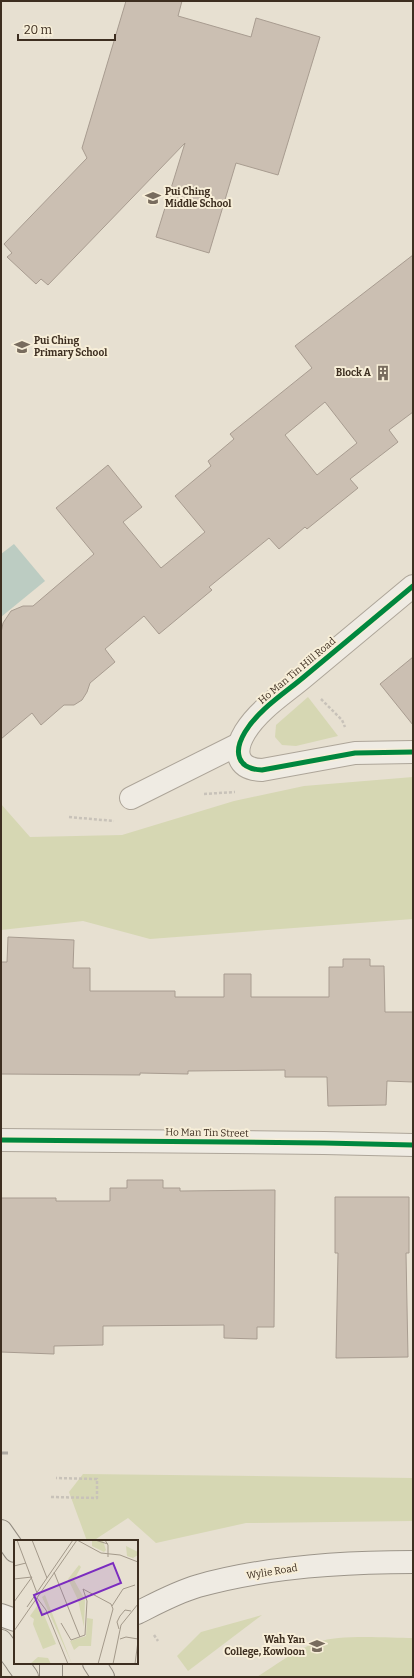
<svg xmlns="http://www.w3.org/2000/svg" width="414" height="1678" font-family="Bitter,serif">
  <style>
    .green { fill: #d6d7b3 }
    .water { fill: #bcccc2 }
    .building { fill: #cbbfb2; stroke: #a89c90; fill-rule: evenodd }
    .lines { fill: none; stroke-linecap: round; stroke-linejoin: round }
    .street-casing { stroke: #ada599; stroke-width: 24 }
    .secondary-casing { stroke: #9c958a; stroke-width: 24 }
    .primary-casing { stroke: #928b80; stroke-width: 24 }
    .path { stroke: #c8c2b9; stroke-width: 2.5; stroke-dasharray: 3 2; stroke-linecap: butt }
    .street { stroke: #efebe3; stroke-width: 22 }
    .secondary { stroke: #efebe3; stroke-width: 22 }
    .primary { stroke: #e6e1d4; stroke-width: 22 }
    .rail { stroke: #afaaa2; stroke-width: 3; stroke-dasharray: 7 7; stroke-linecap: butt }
    .cycleway-casing { stroke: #f7eed8; stroke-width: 8 }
    .cycleway { stroke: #00873e; stroke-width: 5 }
    .labels { text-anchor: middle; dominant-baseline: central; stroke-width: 4; stroke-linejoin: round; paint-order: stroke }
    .poi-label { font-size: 10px; font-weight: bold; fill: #3d2e20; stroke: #f7eed8; text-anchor: start }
    .street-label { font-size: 10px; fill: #3d2e20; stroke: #f7eed8 }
    .inset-road { fill: none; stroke: #a3998a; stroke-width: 1 }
    .view { fill: #7b2cbf; fill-opacity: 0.15; stroke: #7b2cbf; stroke-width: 2 }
    .inset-edge { fill: none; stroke: #3d2e20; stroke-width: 2 }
  </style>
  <rect width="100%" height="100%" fill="#e7e0d1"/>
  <g class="green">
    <polygon points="308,697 338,736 296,746 282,745 275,737 276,725"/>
    <polygon points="413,777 413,919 150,939 83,921 1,930 1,804 30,837 122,835 234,801 304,786"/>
    <polygon points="83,1474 413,1478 413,1521 246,1523 156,1543 128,1518 93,1541 87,1541 69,1492"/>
    <polygon points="262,1615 188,1671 177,1656 201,1632"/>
    <path d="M413,1638V1677H257C276,1665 296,1649 318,1642C339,1634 389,1638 413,1638Z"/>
  </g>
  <polygon class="water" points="14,544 45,581 1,617 1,554"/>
  <g class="building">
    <polygon points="126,1 182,1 178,16 251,37 256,18 320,37 278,175 236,163 209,253 156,237 185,143 48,285 41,279 36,284 7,257 12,253 4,244 87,158 82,148"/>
    <path d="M413,255V412L389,430L398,442L350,479L358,488L307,529L305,527L279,549L269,538L209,587L212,590L159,634L144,616L105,649L115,662L90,683L87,692L82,700L74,705H64L41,725L32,713L1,739V633L3,623L11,611L23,606H33L94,554L56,508L108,465L142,507L123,522L161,568L205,532L175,496L211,466L208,461L234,439L230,434L312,368L295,346ZM325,402L357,443L317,475L285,435Z"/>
    <polygon points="413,657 413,725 380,684"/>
    <polygon points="8,937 74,940 73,968 90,968 90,991 175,991 175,997 224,997 224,974 251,974 251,997 329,997 329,967 343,967 343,959 370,959 370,966 384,966 385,1012 413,1012 413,1082 387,1081 386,1105 328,1106 327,1077 285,1077 285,1070 188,1071 188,1074 140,1073 140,1075 1,1074 1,962 7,962"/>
    <polygon points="127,1180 163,1180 163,1188 180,1188 180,1191 275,1190 274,1327 257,1327 257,1339 224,1338 224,1325 103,1326 103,1345 54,1346 54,1354 1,1352 1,1198 56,1198 56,1201 110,1201 110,1188 127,1188"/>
    <polygon points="335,1197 409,1197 409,1253 406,1253 408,1357 336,1358 338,1253 335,1253"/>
  </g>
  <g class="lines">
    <defs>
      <g id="street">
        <path d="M413,586C377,616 341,646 305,676C285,693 259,709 245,732C233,752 237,769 262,770L355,753L413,752"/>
        <polyline points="131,798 239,744"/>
        <polyline points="1,1140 324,1143 413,1145"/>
      </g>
      <g id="secondary">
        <path d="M137,1613C157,1603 177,1592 198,1586C265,1567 344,1562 413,1562"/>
        <polyline points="1,1615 15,1620"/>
      </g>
      <g id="primary">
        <polyline points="1,1531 15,1551"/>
        <polyline points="1,1641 15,1660"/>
        <polyline points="17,1663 27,1677"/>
        <polyline points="94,1663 103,1677"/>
        <polyline points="51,1677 51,1663"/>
      </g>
    </defs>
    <use href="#street" class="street-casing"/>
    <use href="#secondary" class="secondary-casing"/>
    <use href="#primary" class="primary-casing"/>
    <g class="path">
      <polyline points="321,699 342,720 345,727"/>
      <polyline points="204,794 235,792"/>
      <polyline points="69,817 114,821"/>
      <polyline points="51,1497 97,1498 97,1479 56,1478"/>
      <polyline points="154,1635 158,1641"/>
    </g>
    <use href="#street" class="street"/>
    <use href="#secondary" class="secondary"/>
    <use href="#primary" class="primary"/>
    <polyline class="rail" points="1,1453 13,1453"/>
    <defs>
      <g id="cycleway">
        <path d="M413,586C377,616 341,646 305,676C285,693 259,709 245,732C233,752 237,769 262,770L355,753L413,752"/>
        <polyline points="1,1140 324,1143 413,1145"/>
      </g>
    </defs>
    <use href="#cycleway" class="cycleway-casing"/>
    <use href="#cycleway" class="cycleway"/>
  </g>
  <defs>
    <symbol id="school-bare" viewBox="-9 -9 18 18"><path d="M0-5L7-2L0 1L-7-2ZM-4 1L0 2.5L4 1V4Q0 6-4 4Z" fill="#786c5e" stroke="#f7eed8" stroke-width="2.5" paint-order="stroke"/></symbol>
    <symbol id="building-bare" viewBox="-9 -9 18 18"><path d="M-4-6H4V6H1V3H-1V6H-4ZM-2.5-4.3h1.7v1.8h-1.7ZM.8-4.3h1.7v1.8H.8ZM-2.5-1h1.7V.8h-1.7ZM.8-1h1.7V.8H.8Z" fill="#786c5e" stroke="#f7eed8" stroke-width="2.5" paint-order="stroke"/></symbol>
  </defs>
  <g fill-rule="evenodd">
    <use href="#school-bare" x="142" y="187" width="22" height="22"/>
    <use href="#school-bare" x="11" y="336" width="22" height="22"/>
    <use href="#building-bare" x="372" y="362" width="22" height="22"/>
    <use href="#school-bare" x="306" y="1635" width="22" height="22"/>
  </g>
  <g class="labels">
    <g class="poi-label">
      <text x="165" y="192">Pui Ching<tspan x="165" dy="12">Middle School</tspan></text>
      <text x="34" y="341">Pui Ching<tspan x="34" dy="12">Primary School</tspan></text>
      <text x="371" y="373" text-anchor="end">Block A</text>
      <text x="305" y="1640" text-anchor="end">Wah Yan<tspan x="305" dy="12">College, Kowloon</tspan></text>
    </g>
    <g class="street-label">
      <text transform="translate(297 671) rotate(-40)">Ho Man Tin Hill Road</text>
      <text transform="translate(207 1133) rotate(1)">Ho Man Tin Street</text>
      <text transform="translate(272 1572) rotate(-9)">Wylie Road</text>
    </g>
  </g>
  <g transform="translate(14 1540)">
    <rect width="124" height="124" fill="#e7e0d1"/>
    <path d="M78,0L89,1L92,10L90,12L78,6ZM112,6L124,12V15L119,18L113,16ZM65,25L67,27L60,40L71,60L70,87L64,60L54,39ZM31,55L58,124L28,57ZM23,66L28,70L42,104L29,109L19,84L20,79L16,76ZM73,78L79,79L77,106H65L60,110L56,101L72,96ZM24,117L34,118L37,124H16Z" fill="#d6d7b3"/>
    <path class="inset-road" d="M3,0L23,53M18,0L33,38M81,0L94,4M91,0L94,5V17M0,26L12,23M40,32L66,97M0,39L18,37M23,58L32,70L54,124M0,62L18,37M98,66L109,49L121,45M13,67L59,0M47,83L57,100L71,95L73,61L69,49L97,64L99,69L84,124M105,89L103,82L106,76L111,70L117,71M0,91L63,0L87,13L106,15L124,22M106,99L112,97L124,99M99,124L107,85L124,64M121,124L124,101"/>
    <path class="view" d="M99,23L107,43L28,75L20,55Z"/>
    <rect width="124" height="124" class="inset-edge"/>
  </g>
  <rect width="414" height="1678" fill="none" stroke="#3d2e20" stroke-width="4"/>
  <path d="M18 34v6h97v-6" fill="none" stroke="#3d2e20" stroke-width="2"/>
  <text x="24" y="34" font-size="12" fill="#3d2e20" stroke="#f7eed8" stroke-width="3" paint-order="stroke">20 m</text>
</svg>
